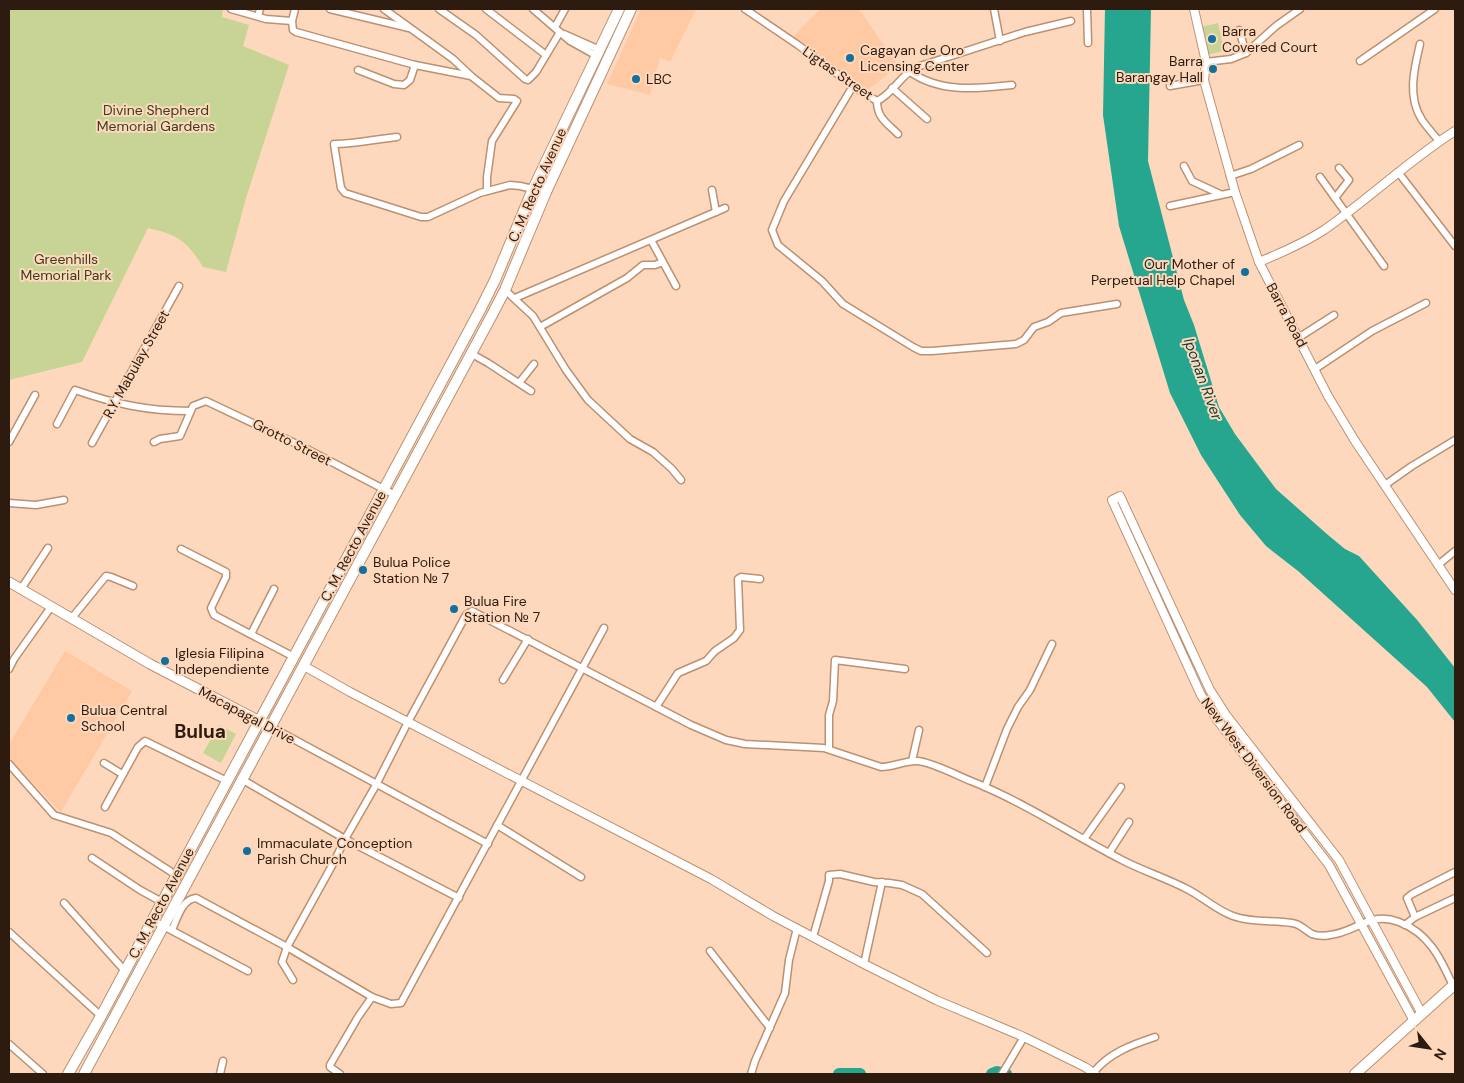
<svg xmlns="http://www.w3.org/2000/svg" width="1464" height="1083" font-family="'DM Sans',sans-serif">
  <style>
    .built { fill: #fec9a3 }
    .green { fill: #c7d495 }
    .water { fill: #26a68f }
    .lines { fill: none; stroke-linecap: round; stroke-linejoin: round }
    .river { stroke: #26a68f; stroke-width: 12 }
    .minor-casing { stroke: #bc9070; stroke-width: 9 }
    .tertiary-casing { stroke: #bc9070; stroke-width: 10 }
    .secondary-casing { stroke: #bc9070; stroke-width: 11 }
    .primary-casing { stroke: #bc9070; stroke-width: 12 }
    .trunk-casing { stroke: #bc9070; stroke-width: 12 }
    .minor { stroke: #fff; stroke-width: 6 }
    .tertiary { stroke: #fff; stroke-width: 8 }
    .secondary { stroke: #fff; stroke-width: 9 }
    .primary { stroke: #fff; stroke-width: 10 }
    .trunk { stroke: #fff; stroke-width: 10 }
    .poi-dot { fill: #12709f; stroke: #fed8bd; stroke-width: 2 }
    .labels { text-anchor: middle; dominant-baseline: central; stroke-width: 4; stroke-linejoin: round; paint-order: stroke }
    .poi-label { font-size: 14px; fill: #2c1b0e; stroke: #fed8bd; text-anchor: start }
    .street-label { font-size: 14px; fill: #2c1b0e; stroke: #fed8bd }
    .park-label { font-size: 14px; fill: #383e19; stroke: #fed8bd }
    .water-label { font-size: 15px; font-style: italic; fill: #083f35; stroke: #fed8bd }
    .district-label { font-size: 19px; font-weight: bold; fill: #2c1b0e; stroke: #fed8bd }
  </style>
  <rect width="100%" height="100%" fill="#fed8bd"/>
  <g class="built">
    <polygon points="641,9 696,9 670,62 660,57 650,95 607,84"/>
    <polygon points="820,9 859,9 898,66 868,90 793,37"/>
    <polygon points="65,651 132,691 61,812 9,758 9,744"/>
  </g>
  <g class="green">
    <path d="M9,9H223L222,17L249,25L243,46L289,65L246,198L226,272L203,267C188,242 177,234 148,228L82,362L9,380Z"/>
    <polygon points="1218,23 1224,51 1206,55 1200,27"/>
    <polygon points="219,725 236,734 221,763 203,753"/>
  </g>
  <polygon class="water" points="1105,9 1151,9 1148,161 1184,300 1194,325 1219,407 1235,434 1276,489 1328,535 1345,549 1359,556 1418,621 1455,668 1455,722 1427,687 1298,571 1266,546 1240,515 1201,455 1170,393 1119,226 1103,115"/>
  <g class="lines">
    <g class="river">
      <polyline points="839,1074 860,1074"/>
      <polyline points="992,1074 997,1072 1006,1074"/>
    </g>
    <defs>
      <g id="minor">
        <polyline points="231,9 266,19 292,21"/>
        <polyline points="295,9 292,21 293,30 296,32 415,65 471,76"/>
        <polyline points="330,9 409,28"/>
        <polyline points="384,9 453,59 471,76 499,98 514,99 517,101 492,141 487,177 487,191"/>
        <polyline points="439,9 476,35 525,79 528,80 536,72 560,32"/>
        <polyline points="486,9 546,55"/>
        <polyline points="533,9 570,41 597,56"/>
        <polyline points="745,9 798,45 859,90 877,101"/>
        <polyline points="994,9 1000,41"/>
        <polyline points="1087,9 1088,43"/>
        <polyline points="258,16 260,9"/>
        <polyline points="555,27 565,9"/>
        <polyline points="1239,30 1246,53"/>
        <polyline points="564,34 600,50"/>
        <path d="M1420,44C1414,69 1407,97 1422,120C1427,127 1433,134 1439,141"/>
        <polyline points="1360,61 1435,9"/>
        <polyline points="1206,62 1231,59 1246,53 1276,26 1300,9"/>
        <polyline points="358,70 394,84 404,85 410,80 415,65"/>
        <path d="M909,71C939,93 977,89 1012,85"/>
        <polyline points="853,86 784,201 772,230 778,245 822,281 843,304 913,347 921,351 932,351 1016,344 1024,340 1034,327 1048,322 1061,313 1117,304"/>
        <polyline points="1170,86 1204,80"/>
        <polyline points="892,88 927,119"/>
        <path d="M877,101C893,94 901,74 917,67L1025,32L1071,21"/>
        <path d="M877,101C877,118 887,123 898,134"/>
        <path d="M397,137C376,139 356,144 334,144L340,182L341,188L345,193L421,217H428L480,193L510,185L520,186L546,192"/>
        <polyline points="1184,166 1192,181 1220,194"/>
        <polyline points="1398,172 1455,246"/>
        <polyline points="1230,176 1251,169 1299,145"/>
        <polyline points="1320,177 1384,266"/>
        <polyline points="712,190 716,212"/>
        <polyline points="1335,198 1349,180 1339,168"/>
        <polyline points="1170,206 1235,192"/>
        <polyline points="651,240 676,286"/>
        <polyline points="505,290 533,316 566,370 588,400 630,439 653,452 672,469 681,480"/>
        <polyline points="515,298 725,208"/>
        <polyline points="540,327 627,278 643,265 655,265 663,262"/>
        <polyline points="1298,338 1334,315"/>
        <polyline points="472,354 488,363 531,391"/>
        <polyline points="1315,369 1372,331 1426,303"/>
        <polyline points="519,383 534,364"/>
        <path d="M57,424L75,390C115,404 147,411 190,411"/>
        <polyline points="9,442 35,395"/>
        <polyline points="154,442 160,439 180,436 193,406 206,401 301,446 395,495"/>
        <polyline points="92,443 179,286"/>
        <polyline points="1385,485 1412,466 1455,440"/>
        <polyline points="9,503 36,505 64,500"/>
        <polyline points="181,549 226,572 226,577 211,608 214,615 294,657"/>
        <polyline points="1438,565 1455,551"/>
        <polyline points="21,589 48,548"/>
        <polyline points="71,619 106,576 111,577 133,586"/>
        <polyline points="251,634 274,589"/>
        <polyline points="9,669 14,659 51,607"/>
        <polyline points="503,680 528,639"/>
        <polyline points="656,707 678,673 706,661 715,651 734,638 740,630 738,579 741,577 760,579"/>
        <polyline points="271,727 488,844"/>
        <polyline points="829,749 829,715 833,701 835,660 905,669"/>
        <polyline points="912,761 919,730"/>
        <polyline points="104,763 122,774"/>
        <polyline points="9,764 54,815 111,833 176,875"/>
        <polyline points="243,780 345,839 459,898"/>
        <polyline points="985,787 1007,729 1018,707 1030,690 1052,644"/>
        <polyline points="105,807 138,747 145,741 227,781"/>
        <polyline points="497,825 581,877"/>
        <polyline points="1084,839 1121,787"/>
        <polyline points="1109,853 1129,822"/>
        <polyline points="92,858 140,890 162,902"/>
        <polyline points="64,903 125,971"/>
        <polyline points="1415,917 1407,898 1412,894 1455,872"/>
        <polyline points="152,920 248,971"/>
        <polyline points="1405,925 1415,917 1455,898"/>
        <path d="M172,930C177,919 182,899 196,898L287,947L372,997L391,1004L401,1003L604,628"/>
        <polyline points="9,932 101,1016"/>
        <polyline points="813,937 829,881 829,875 840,874 874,882 889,883 902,885 922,894 987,953"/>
        <polyline points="710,951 770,1028"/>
        <polyline points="864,964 882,882"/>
        <path d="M293,980L282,962L287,947L334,862L345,839L376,785L408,722L466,615L472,611L691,725L726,740L745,744L824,748L881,767C894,767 906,760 918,761C934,763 956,775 971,781C1024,802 1071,834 1122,860C1143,871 1166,878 1187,889C1203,897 1216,910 1233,916C1252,923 1272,920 1292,923C1301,924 1304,930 1312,934C1317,936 1325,936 1330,935C1347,933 1358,924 1373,920C1381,918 1391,919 1399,922C1429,933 1441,959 1453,986"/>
        <polyline points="9,1044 43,1074"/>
        <path d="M1093,1073C1109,1053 1131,1045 1155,1037"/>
        <polyline points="220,1074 223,1061"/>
        <polyline points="340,1074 330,1067 330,1065 358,1017 372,997"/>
        <polyline points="751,1074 755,1061 785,993 789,960 797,928"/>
        <polyline points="1002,1074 1024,1037"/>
      </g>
      <g id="tertiary">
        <polyline points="1194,9 1206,62 1204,80 1235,192 1259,262 1328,396 1355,441 1455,590"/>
        <path d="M1259,262C1281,253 1304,243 1324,230C1369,199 1409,160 1455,131"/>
        <polyline points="304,666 350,692 711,879 773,916 864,964 936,1000 1024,1037 1085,1067 1095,1074"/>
        <polyline points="1414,1021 1329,865 1218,721 1201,695 1112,500 1120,496 1210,690 1226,715 1339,860 1422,1014"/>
      </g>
      <polyline id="secondary" points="9,582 150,664 271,727"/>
      <polyline id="primary" points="1355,1074 1455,984"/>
      <g id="trunk">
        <polyline points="68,1074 101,1016 480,310 495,280 533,189 619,9"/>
        <polyline points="84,1074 492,315 505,290 546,192 631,9"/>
      </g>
    </defs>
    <use href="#minor" class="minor-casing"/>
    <use href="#tertiary" class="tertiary-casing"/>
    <use href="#secondary" class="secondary-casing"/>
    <use href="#primary" class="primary-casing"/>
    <use href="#trunk" class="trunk-casing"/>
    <use href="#minor" class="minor"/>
    <use href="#tertiary" class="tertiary"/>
    <use href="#secondary" class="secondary"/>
    <use href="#primary" class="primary"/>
    <use href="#trunk" class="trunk"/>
  </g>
  <g class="poi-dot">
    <circle cx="1212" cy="39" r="5"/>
    <circle cx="850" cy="58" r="5"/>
    <circle cx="1213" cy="69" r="5"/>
    <circle cx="636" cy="79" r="5"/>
    <circle cx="1245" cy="272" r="5"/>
    <circle cx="363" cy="570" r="5"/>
    <circle cx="454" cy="609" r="5"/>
    <circle cx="165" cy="661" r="5"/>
    <circle cx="71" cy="718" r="5"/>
    <circle cx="247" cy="851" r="5"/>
  </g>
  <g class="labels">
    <g class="poi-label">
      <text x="1222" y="31">Barra<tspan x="1222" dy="16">Covered Court</tspan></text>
      <text x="860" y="50">Cagayan de Oro<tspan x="860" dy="16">Licensing Center</tspan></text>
      <text x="1203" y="61" text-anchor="end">Barra<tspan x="1203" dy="16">Barangay Hall</tspan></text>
      <text x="646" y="79">LBC</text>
      <text x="1235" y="264" text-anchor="end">Our Mother of<tspan x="1235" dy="16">Perpetual Help Chapel</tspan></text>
      <text x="373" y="562">Bulua Police<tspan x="373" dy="16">Station № 7</tspan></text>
      <text x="464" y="601">Bulua Fire<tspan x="464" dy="16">Station № 7</tspan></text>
      <text x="175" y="653">Iglesia Filipina<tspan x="175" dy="16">Independiente</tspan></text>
      <text x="81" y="710">Bulua Central<tspan x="81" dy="16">School</tspan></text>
      <text x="257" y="843">Immaculate Conception<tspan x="257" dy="16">Parish Church</tspan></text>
    </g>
    <g class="street-label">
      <text transform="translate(838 73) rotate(35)">Ligtas Street</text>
      <text transform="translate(537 185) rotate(-66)">C. M. Recto Avenue</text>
      <text transform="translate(1287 315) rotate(62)">Barra Road</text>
      <text transform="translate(136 364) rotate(-61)">R.Y. Mabulay Street</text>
      <text transform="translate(292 442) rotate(27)">Grotto Street</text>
      <text transform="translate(353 546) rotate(-62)">C. M. Recto Avenue</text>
      <text transform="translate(247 715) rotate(28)">Macapagal Drive</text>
      <text transform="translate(1254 765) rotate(53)">New West Diversion Road</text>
      <text transform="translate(161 903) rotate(-62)">C. M. Recto Avenue</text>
    </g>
    <g class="park-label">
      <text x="156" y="110">Divine Shepherd<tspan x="156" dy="16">Memorial Gardens</tspan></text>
      <text x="66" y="259">Greenhills<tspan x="66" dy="16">Memorial Park</tspan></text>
    </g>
    <g class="water-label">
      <text transform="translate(1203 379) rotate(70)">Iponan River</text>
    </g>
    <g class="district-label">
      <text x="200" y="731">Bulua</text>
    </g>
  </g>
  <rect width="1464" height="1083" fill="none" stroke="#2c1b0e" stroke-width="20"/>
  <g transform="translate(1429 1048) rotate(120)" stroke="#fed8bd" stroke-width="4" paint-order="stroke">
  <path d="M0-4L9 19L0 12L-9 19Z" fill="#2c1b0e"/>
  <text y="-8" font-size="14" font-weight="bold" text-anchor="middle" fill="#2c1b0e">N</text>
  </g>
</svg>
